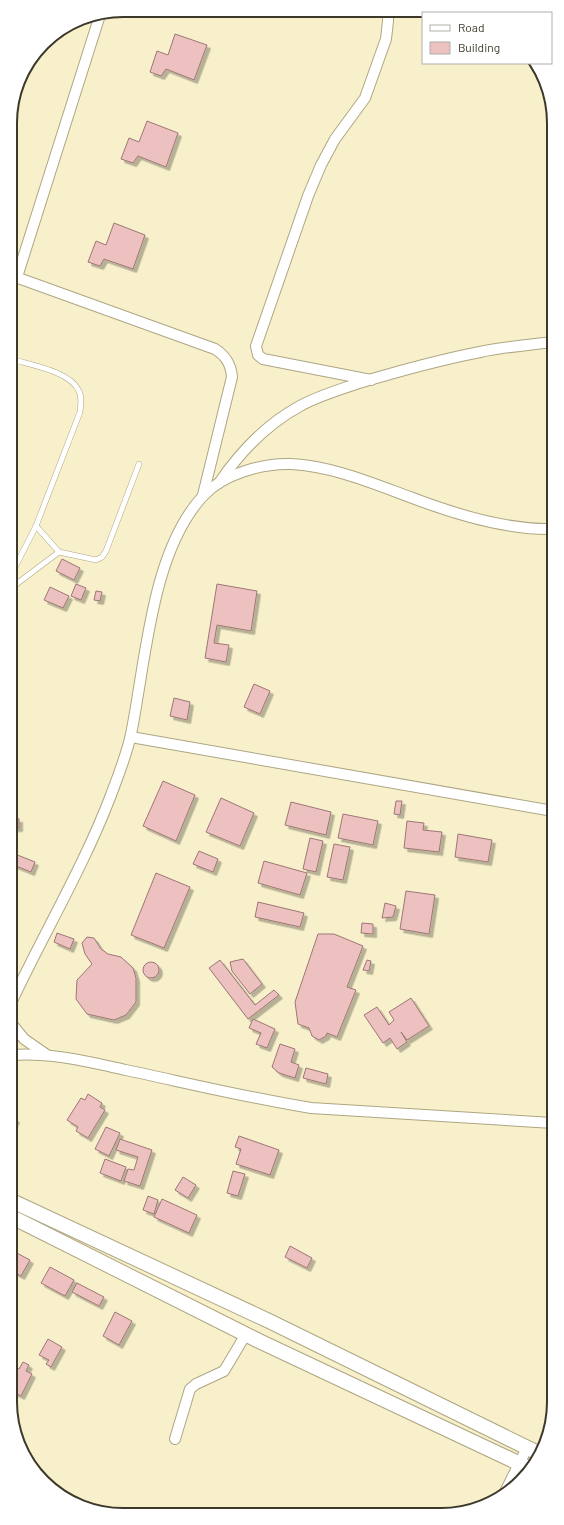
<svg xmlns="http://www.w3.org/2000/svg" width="564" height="1525" font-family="Barlow,sans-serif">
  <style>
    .building { fill: #ecc1bf; stroke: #9d7675; filter: url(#shadow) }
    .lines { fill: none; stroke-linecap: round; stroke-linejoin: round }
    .lane-casing { stroke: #aea683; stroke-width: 6 }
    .street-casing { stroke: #aea683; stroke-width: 12 }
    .secondary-casing { stroke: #aea683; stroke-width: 16 }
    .lane { stroke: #fff; stroke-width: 5 }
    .street { stroke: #fff; stroke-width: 10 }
    .secondary { stroke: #fff; stroke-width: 14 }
    .rim { fill: none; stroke: #3c382a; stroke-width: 2 }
  </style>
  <defs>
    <filter id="shadow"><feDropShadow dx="3.5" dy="3.5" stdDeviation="0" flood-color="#0004"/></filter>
  </defs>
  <rect width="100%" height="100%" fill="#f8f0cb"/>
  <g class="building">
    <polygon points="175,34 207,45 194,80 166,69 161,76 150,72 157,51 168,55"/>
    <polygon points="147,121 178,133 166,167 138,156 133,163 121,159 129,138 139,142"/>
    <polygon points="114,223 145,235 133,269 104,259 100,266 88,262 96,241 106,245"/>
    <polygon points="62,559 80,568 74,580 56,571"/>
    <polygon points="76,584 86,588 81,600 71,596"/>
    <polygon points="217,584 257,591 251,631 217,625 214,643 229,645 226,662 205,658"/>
    <polygon points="50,587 69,596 63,608 44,600"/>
    <polygon points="96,591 102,592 100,601 94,600"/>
    <polygon points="254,684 270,691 260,714 244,707"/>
    <polygon points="174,698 190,702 187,720 170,716"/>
    <polygon points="163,781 195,795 176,841 143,826"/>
    <polygon points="221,798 254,813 240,846 206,832"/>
    <polygon points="396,801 402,801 400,815 394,814"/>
    <polygon points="291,802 331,812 326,835 285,825"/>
    <polygon points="343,814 378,821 373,845 338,838"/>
    <rect x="12" y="819" width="7" height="9"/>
    <polygon points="407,821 424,823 423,830 442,832 439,852 404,848"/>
    <polygon points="458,834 492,840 488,862 455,857"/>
    <polygon points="310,838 323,841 316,872 303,869"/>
    <polygon points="334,844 350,847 343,880 327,877"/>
    <polygon points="199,851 218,859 213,872 193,864"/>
    <polygon points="15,854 35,862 31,872 11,864"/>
    <polygon points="264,861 307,873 300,895 258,883"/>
    <polygon points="156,873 190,887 164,948 131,935"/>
    <polygon points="406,891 435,895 429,934 400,929"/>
    <polygon points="258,902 304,913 300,927 255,917"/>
    <polygon points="385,903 396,906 393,917 382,918"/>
    <polygon points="362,923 373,924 373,934 361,933"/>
    <polygon points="57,933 74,939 70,949 54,942"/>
    <polygon points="318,934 334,934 363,946 347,987 356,990 337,1037 327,1033 326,1036 319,1040 312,1036 309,1028 298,1024 295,1002"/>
    <polygon points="87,937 94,938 101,949 108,954 121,957 133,968 136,978 136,1002 126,1015 114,1020 87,1014 76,999 77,980 92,964 85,954 82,943"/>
    <polygon points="243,959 262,984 250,994 232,971 230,962"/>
    <polygon points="220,960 255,1005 274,990 279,995 248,1019 209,968"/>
    <polygon points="367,960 371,961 369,971 363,970"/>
    <circle cx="151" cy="970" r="8"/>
    <polygon points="411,998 429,1026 407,1040 401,1032 407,1042 397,1049 390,1038 383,1043 364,1015 377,1007 389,1025 394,1020 389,1012"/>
    <polygon points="253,1019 275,1029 267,1048 256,1044 261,1033 249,1028"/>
    <polygon points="280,1044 295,1049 291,1062 299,1065 295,1078 279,1073 272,1067"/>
    <polygon points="306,1068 328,1074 326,1084 303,1078"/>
    <polygon points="88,1094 102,1103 100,1107 105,1110 88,1138 76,1131 78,1127 67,1120 81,1098 85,1100"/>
    <polygon points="12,1117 16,1119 12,1128"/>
    <polygon points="106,1127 120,1133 109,1156 95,1149"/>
    <polygon points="239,1136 279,1150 270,1175 236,1164 241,1149 235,1147"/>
    <polygon points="120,1139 152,1150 140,1186 124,1181 128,1169 134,1170 138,1157 116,1150"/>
    <polygon points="105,1159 126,1167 121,1181 100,1173"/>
    <polygon points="233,1171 245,1174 238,1196 227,1193"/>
    <polygon points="183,1177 196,1185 188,1198 175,1190"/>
    <polygon points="148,1196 158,1200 154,1214 143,1210"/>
    <polygon points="162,1199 197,1215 189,1233 154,1217"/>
    <polygon points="290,1246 312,1258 307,1268 285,1257"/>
    <polygon points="13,1251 30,1260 21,1276 12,1271"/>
    <polygon points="50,1267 74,1280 65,1296 41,1283"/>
    <polygon points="77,1283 104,1297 99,1306 72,1292"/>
    <polygon points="115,1312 132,1321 119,1345 103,1336"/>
    <polygon points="48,1339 62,1347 51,1367 46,1364 49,1360 39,1355"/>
    <polygon points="23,1362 29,1365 26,1371 32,1374 21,1396 13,1392 12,1394 12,1365 19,1369"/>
  </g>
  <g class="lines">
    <defs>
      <g id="lane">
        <path d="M11,359C30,365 70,371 79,391C82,397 81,405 80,412L36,526L11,575"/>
        <polyline points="36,526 59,552 96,560 102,557 106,551 139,464"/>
        <polyline points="11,588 59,552"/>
      </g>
      <g id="street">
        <path d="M10,275L215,349C226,356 231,364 232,377L203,495"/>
        <polyline points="17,277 100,15"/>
        <polyline points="371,380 263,359 258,355 256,346 308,196 321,165 335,139 365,98 386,39 388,21 388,12"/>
        <path d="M219,483C240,452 267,424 300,406C318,396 339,390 359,383C399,371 439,360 480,352C503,347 528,345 552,342"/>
        <polyline points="131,737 553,811"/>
        <path d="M12,1001C44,933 84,866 111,795C118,776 127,754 131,734C146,661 151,552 203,496C223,474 263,463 291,464C332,466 372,483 410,497C454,514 505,530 552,529"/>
        <polyline points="12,1024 24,1039 47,1055"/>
        <path d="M12,1055C50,1052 89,1062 126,1070C187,1083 249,1098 311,1108L553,1123"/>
        <polyline points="175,1439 190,1389 196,1384 224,1371 246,1334"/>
        <polyline points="504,1494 527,1448"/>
      </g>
      <g id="secondary">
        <polyline points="12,1201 269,1321 540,1454"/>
        <polyline points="12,1217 259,1341 531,1469"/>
      </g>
    </defs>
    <use href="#lane" class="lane-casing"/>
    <use href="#street" class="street-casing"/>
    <use href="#secondary" class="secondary-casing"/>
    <use href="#lane" class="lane"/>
    <use href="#street" class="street"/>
    <use href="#secondary" class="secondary"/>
  </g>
  <path d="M0 0H564V1525H0ZM123 17H441A106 106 0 0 1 547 123V1402A106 106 0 0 1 441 1508H123A106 106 0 0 1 17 1402V123A106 106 0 0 1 123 17Z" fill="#fff" fill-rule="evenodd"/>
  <path class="rim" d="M123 17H441A106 106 0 0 1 547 123V1402A106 106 0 0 1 441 1508H123A106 106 0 0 1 17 1402V123A106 106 0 0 1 123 17Z"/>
  <rect x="422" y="12" width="130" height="52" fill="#ffffff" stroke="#b1afaa"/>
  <rect x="430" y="25" width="20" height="6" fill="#ffffff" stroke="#b1afaa"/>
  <text x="458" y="32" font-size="12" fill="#3c382a">Road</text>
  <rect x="430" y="42" width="20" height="12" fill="#ecc1bf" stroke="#b1afaa"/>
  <text x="458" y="52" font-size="12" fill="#3c382a">Building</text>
</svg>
